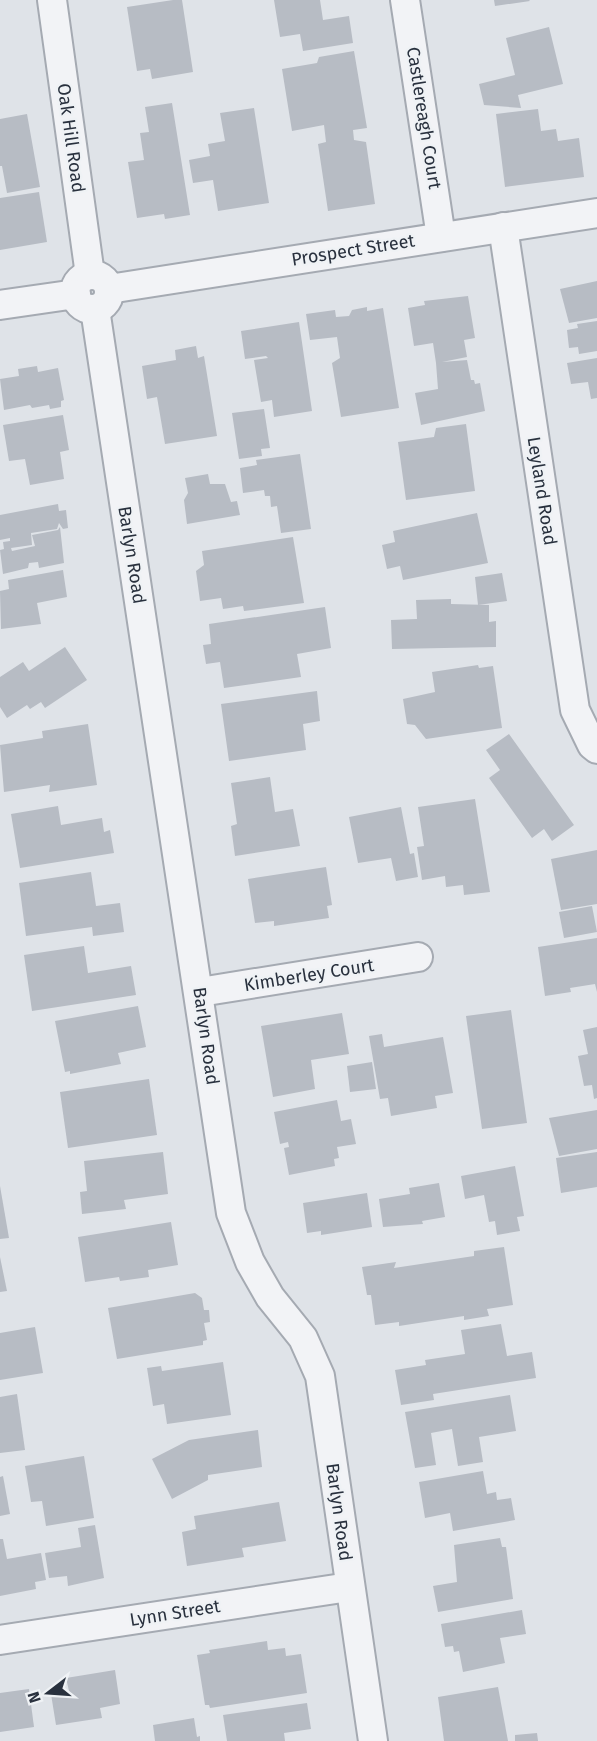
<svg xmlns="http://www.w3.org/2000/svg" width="597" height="1741" font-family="'Fira Sans',sans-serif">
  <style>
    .building { fill: #b7bcc4 }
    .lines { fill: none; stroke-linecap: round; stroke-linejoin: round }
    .minor-casing { stroke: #a5aab2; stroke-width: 32 }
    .minor { stroke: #f2f3f6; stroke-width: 28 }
    .labels { text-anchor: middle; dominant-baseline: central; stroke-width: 5; stroke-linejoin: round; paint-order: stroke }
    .street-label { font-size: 18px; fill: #29313e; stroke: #eff2f5 }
  </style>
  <rect width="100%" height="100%" fill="#dfe3e8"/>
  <g class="building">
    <polygon points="173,0 182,0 193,72 152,79 150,69 137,71 127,7"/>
    <polygon points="274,0 320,0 323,20 349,16 353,43 303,51 300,34 280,37"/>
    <polygon points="494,0 529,0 530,1 495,6"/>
    <polygon points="549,27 563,84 518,95 521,108 484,105 479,84 515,75 506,38"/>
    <polygon points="354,51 367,128 353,130 354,140 366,142 375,204 328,211 318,144 326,142 324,125 292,131 282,69 317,63 319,57"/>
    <polygon points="172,103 190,215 165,219 164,214 137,218 128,162 144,160 140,133 149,132 145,107"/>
    <polygon points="254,108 269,203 218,211 213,180 193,183 189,160 210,156 208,144 225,141 220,113"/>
    <polygon points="538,109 541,131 556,129 558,141 579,138 584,177 505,187 496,114"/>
    <polygon points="27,114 40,187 7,193 2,166 0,166 0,119"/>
    <polygon points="39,192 47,242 0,250 0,198"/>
    <polygon points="597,281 597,318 569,323 560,289"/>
    <polygon points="468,296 475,338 464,340 467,357 442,362 467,360 471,380 474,380 475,384 480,383 485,411 421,425 415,393 438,389 436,363 433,343 414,346 408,308 425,305 424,301"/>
    <polygon points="367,307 367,311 383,308 399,408 341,417 332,363 340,358 337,337 310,340 306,314 335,310 336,317 349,316 352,310"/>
    <polygon points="597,321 597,351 579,354 578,347 569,348 567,330 578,328 577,324"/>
    <polygon points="299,322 312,411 274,417 272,400 261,402 254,360 268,358 266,356 245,359 241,331"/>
    <polygon points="196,346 198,358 204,356 217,436 165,444 157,397 147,399 142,366 176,360 175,350"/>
    <polygon points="597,358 597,398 591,399 588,382 571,384 567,363"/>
    <polygon points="37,366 38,372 58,368 64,400 61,401 61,407 50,409 49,405 32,408 30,405 4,410 0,379 19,376 18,369"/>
    <polygon points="264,409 270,448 261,449 262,456 239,459 232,413"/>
    <polygon points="63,415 69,450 60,452 64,479 30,485 25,459 9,461 3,425"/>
    <polygon points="466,424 475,491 406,500 398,442 434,437 436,428"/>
    <polygon points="300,454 311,529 281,533 277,506 271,507 270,496 265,496 264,490 243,493 240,468 257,465 256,460"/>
    <polygon points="208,474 210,484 225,484 231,502 237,501 240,515 187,524 184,500 188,493 185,478"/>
    <polygon points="58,504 59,511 66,510 68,528 63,529 59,523 57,529 31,533 32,545 11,548 12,551 35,546 32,535 58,530 60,527 64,563 39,568 38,562 29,563 28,568 3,574 0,550 4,549 3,542 10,541 10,538 0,540 0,515"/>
    <polygon points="477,513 488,563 403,580 400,566 387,569 382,545 395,542 393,531"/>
    <polygon points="293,537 304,603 244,611 243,606 223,609 221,598 200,601 196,571 204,565 202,551"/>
    <polygon points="63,570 67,597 37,603 41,624 1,629 0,591 9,589 8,580"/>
    <polygon points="502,573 507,601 478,605 475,577"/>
    <polygon points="451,599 451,604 489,605 489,622 496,621 496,647 392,649 391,620 417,619 416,600"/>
    <polygon points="325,607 331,648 297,654 301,677 224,688 220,662 206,664 203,645 211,644 209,624"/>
    <polygon points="65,647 87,680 45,708 41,702 30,709 27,705 7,718 0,707 0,677 23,662 29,671"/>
    <polygon points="478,665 479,668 493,666 502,728 426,739 415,725 407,724 403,699 435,692 432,672"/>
    <polygon points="317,691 320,721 303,724 306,750 229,761 221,704"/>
    <polygon points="88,724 97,785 49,792 50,785 4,792 0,745 43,738 42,731"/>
    <polygon points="509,734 574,825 552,841 544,829 532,838 489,778 500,770 486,750"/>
    <polygon points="270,777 275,812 293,809 300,846 235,856 231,826 237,824 231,783"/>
    <polygon points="475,799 490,892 464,895 463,885 446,887 445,876 422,880 417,847 424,846 418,807"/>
    <polygon points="58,806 61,825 102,818 104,832 110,830 114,853 20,868 11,814"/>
    <polygon points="401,807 410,854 414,853 418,877 396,881 391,858 358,863 349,817"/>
    <polygon points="597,850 597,904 561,910 551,859"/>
    <polygon points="326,867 332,905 327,906 329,918 274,926 274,921 255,923 248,879"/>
    <polygon points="91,872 96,906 120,903 124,932 93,936 92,927 26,936 19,883"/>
    <polygon points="592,906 597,932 564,938 559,912"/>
    <polygon points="597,938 597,992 595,984 570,988 571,992 545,996 538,947"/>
    <polygon points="84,946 88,973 131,966 136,995 32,1011 24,955"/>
    <polygon points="138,1006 146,1047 118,1053 121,1064 70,1074 70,1071 65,1072 55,1021"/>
    <polygon points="511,1010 527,1123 482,1129 466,1016"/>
    <polygon points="342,1013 349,1054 311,1060 315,1089 273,1097 261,1026"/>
    <polygon points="597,1027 597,1098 594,1099 592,1085 584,1086 578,1056 588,1054 583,1030"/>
    <polygon points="382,1034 384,1047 443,1037 453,1093 435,1096 437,1108 391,1116 388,1098 380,1099 369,1036"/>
    <polygon points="372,1062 376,1089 350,1092 347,1066"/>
    <polygon points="149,1079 157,1135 68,1148 60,1092"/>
    <polygon points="337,1100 341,1121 351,1119 356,1144 337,1147 339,1158 334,1159 335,1166 289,1175 284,1148 289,1147 288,1142 280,1144 274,1112"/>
    <polygon points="597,1110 597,1149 559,1156 549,1118"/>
    <polygon points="163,1152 168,1194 124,1200 126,1209 82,1214 80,1192 87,1191 84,1161"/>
    <polygon points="597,1152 597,1187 561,1193 556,1158"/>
    <polygon points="515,1166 524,1216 517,1217 520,1231 497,1235 495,1221 489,1222 484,1195 465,1199 461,1176"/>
    <polygon points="439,1183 445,1217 422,1221 423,1224 383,1227 379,1199 410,1194 409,1188"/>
    <polygon points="0,1186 9,1238 0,1239"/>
    <polygon points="367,1193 372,1227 321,1235 321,1231 307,1233 303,1203"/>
    <polygon points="171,1222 178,1265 148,1270 149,1277 120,1281 119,1277 85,1282 78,1237"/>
    <polygon points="504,1247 513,1305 487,1309 489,1316 464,1320 464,1316 399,1326 399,1322 375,1325 371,1295 367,1295 362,1267 396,1262 394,1268 474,1256 474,1251"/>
    <polygon points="0,1257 7,1291 0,1292"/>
    <polygon points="195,1293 202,1298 204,1310 209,1310 210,1322 204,1323 207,1340 203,1341 203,1345 117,1359 108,1308"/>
    <polygon points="501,1324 507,1356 532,1352 536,1378 433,1394 434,1400 401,1405 395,1370 426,1365 425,1360 465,1354 461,1330"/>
    <polygon points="35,1327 43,1373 0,1380 0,1333"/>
    <polygon points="223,1362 231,1415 167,1424 164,1404 153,1406 147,1368 161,1366 162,1371"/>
    <polygon points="17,1394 25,1450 0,1453 0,1397"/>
    <polygon points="510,1395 516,1431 479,1437 483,1462 458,1466 452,1429 431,1433 436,1465 415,1468 405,1412"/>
    <polygon points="258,1430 262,1467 208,1475 208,1480 172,1499 152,1459 189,1440"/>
    <polygon points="84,1456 94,1518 46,1526 42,1501 31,1502 25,1466"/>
    <polygon points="483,1471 487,1494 496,1492 497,1500 511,1498 515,1520 453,1531 450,1513 425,1518 419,1482"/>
    <polygon points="3,1476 10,1514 0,1516 0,1477"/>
    <polygon points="279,1502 286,1541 242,1548 244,1557 187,1566 182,1532 196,1529 194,1516"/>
    <polygon points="95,1525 104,1578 68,1586 67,1576 49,1578 45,1553 81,1547 78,1528"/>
    <polygon points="500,1538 502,1547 506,1547 513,1599 438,1612 433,1586 457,1582 454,1545"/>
    <polygon points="0,1539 3,1539 7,1559 41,1553 46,1580 35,1582 36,1589 0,1596"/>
    <polygon points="522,1610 526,1634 500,1638 505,1663 463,1672 459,1651 454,1652 453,1646 445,1647 441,1624"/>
    <polygon points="267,1641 268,1650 285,1648 286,1656 301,1654 307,1693 210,1708 209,1705 205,1705 197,1655 210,1653 209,1650"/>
    <polygon points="115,1670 120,1704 100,1708 102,1718 56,1725 51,1694 69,1691 66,1678"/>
    <polygon points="498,1687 508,1741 444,1741 438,1697"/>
    <polygon points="29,1689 34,1727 0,1732 0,1693"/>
    <polygon points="307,1703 311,1729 284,1733 285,1741 227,1741 223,1715"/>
    <polygon points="194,1718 197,1737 200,1736 200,1741 155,1741 153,1725"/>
    <polygon points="537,1733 538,1741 515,1741 515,1735"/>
  </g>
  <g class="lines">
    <defs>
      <g id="minor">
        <polyline points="52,0 90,275"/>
        <polyline points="405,0 441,237"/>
        <polyline points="503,227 575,710 592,745 597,749"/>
        <circle cx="92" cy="292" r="17"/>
        <polyline points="109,289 597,213"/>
        <polyline points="0,305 76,294"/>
        <polyline points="95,309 231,1213 250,1262 270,1297 303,1338 320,1376 373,1741"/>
        <polyline points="200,992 418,957"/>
        <polyline points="0,1640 349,1587"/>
      </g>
    </defs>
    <use href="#minor" class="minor-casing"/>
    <use href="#minor" class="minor"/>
  </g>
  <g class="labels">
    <g class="street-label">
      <text transform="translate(424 118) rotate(81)">Castlereagh Court</text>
      <text transform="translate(71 138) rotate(82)">Oak Hill Road</text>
      <text transform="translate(353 250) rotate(-9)">Prospect Street</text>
      <text transform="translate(542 491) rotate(81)">Leyland Road</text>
      <text transform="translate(132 555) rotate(81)">Barlyn Road</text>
      <text transform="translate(309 975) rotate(-9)">Kimberley Court</text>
      <text transform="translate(206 1036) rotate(82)">Barlyn Road</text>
      <text transform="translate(339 1512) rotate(82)">Barlyn Road</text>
      <text transform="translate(175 1613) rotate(-9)">Lynn Street</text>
    </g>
  </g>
  <g transform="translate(48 1693) rotate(253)" stroke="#eff2f5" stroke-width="4.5" paint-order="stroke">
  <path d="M0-4.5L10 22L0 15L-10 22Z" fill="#29313e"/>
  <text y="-9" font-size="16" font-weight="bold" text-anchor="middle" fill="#29313e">N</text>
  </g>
</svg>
